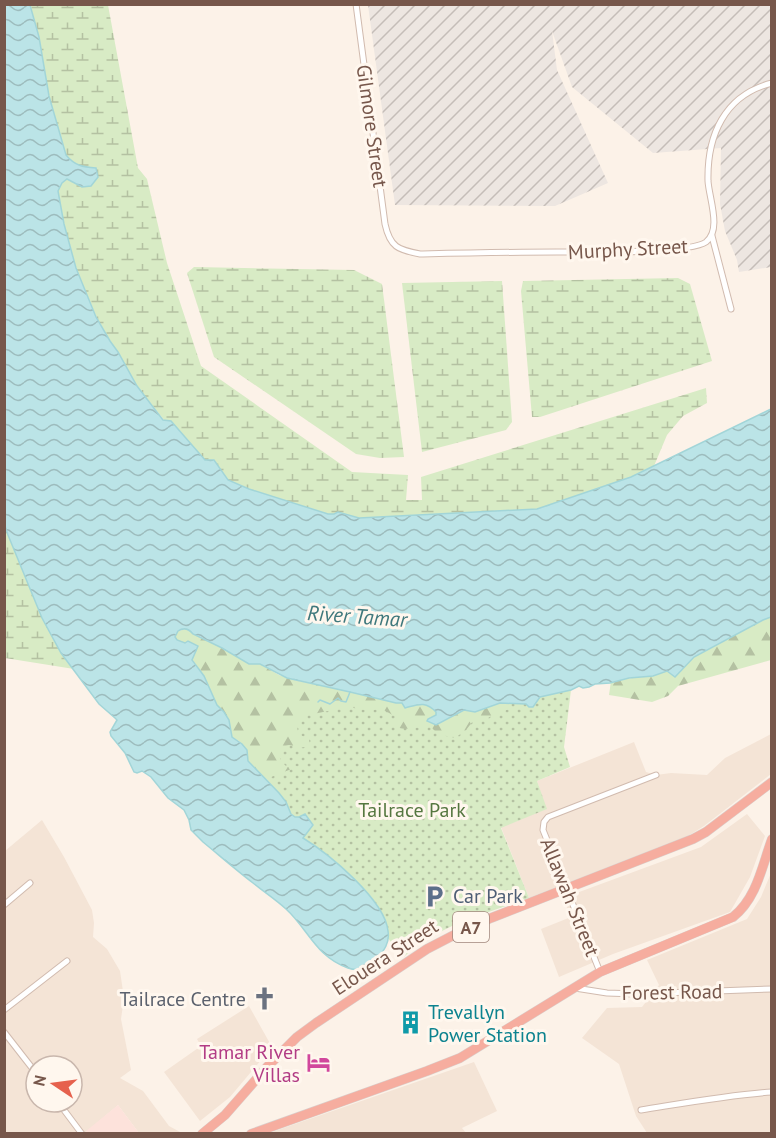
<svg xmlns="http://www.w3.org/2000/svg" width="776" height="1138" font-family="'PT Sans',sans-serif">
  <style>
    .residential { fill: #f4e4d6; fill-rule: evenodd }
    .commercial { fill: #fde2db }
    .industrial { fill: url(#industrial-furrows) }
    .green { fill: url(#green-dots) }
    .forest { fill: url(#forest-firs) }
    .wetland { fill: url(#wetland-marsh) }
    .water { fill: url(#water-waves); stroke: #a2d5d8; stroke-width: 1.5 }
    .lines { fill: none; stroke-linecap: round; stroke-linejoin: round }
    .stream { stroke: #a2d5d8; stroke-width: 1.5 }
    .street-casing { stroke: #d1bbaf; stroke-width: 7 }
    .highway-casing { stroke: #d9d0cd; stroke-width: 10 }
    .street { stroke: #fff; stroke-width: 5 }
    .highway { stroke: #f6ad9f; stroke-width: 9 }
    .labels { text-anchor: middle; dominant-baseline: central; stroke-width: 6; stroke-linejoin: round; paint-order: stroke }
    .shield { fill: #fff7ee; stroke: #a0877c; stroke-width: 1.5 }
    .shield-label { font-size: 18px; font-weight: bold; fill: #77574b }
    .street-label { font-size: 20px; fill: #77574b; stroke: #fff7ee }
    .park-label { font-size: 20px; fill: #557740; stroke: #fff7ee }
    .service-label { font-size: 20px; fill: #4e5e75; stroke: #fff7ee; text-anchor: start }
    .worship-label { font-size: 20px; fill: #5b616d; stroke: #fff7ee; text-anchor: end }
    .culture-label { font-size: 20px; fill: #0d838f; stroke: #fff7ee; text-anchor: start }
    .hotel-label { font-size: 20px; fill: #b23c85; stroke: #fff7ee; text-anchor: end }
    .water-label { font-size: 21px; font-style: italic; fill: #3f787c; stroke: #fff7ee }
  </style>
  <defs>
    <pattern id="industrial-furrows" width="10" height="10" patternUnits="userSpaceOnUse" patternTransform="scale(1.5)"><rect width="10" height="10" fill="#ede6e1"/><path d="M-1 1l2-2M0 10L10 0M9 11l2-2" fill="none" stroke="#c5bdb8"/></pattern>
    <pattern id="green-dots" width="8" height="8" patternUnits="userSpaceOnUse" patternTransform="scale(1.5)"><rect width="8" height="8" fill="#d8ebc5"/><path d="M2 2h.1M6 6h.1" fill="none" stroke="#b4c1a2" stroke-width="1.8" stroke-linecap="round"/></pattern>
    <pattern id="forest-firs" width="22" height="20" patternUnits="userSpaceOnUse" patternTransform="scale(1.5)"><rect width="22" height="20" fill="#d8ebc5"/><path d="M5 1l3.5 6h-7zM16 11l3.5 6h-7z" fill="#b4c1a2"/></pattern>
    <pattern id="wetland-marsh" width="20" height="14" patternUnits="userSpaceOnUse" patternTransform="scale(1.5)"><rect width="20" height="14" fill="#d8ebc5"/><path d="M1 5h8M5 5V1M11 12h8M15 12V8" fill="none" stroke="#b4c1a2"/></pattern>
    <pattern id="water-waves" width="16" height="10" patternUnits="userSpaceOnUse" patternTransform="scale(1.5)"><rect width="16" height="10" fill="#bbe4e7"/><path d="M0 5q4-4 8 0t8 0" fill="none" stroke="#9dbcbd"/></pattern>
  </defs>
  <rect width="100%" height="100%" fill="#fcf2e8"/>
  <g class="residential">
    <polygon points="771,734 771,774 704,826 688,836 529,898 501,827 546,809 537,781 634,742 646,772 656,775 671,773 707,775 725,758"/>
    <polygon points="747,814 765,836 750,877 730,912 613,954 559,977 541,929 571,917 563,898 701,847"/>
    <path d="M42,820L64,857L92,910L94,923L93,937L107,949L120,971L124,998L121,1019L131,1070L120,1078L143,1091L169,1126L182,1133H139L118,1105L86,1132L88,1133L5,1134V851ZM36,1066H72V1102H36Z"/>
    <polygon points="771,873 771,1133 647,1133 636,1116 619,1064 582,1038 607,1008 642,1007 659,985 647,960 747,919 761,897"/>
    <polygon points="249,1006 272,1047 230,1097 200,1121 164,1072 201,1046 197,1039"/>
    <polygon points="474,1062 497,1111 462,1128 466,1133 269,1133"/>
  </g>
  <polygon class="commercial" points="118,1105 139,1133 88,1133 86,1131"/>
  <polygon class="industrial" points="368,5 771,5 771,267 739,272 737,260 725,231 720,204 721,148 653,153 572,87 552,31 557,70 608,183 555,206 395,205"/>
  <path class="green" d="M298,681L350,692L386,700L526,704L539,697L571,690L564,747L570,767L537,781L547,809L501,828L529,898L460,922L418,943L411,951L402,958L388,938C392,904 329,854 303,838L313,825L305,814L299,817H295L291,814L286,802L264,776Z"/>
  <g class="forest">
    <path d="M771,617V660L678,686L668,696L652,702L609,695L611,681C630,678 649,677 667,671L670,673L685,665L694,657L763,620Z"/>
    <path d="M186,629L190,630L193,634L222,648L250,664H260L279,675L298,681L361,694L396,703H402L407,708C417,703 428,703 436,712V715L428,719L454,714L464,710L475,712L497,703L505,702L509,709L491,716L484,721H473L466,730L455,738L438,734L429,725C414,728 403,732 390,724L400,719L380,708L371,711L348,707L303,716L297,725L298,734L309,739L310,746L299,748L289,745L282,747L278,752L281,761L287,767L299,766L266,779L248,761L247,750L239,741L232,737L229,720L224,712L217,705L204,676L192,659L194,655L185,643L177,640L175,637L178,631Z"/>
  </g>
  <g class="wetland">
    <path d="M30,5H108L138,168L147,179L167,263L201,366L352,472L408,475L406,500H422L421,477L706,388L707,403L683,416L667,435L654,466L631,477L537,509L359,518L338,513L334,514H328L249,489L228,480L214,460H205L171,421L164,420L137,386L118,352L110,341L96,316L76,268L64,224L58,191L62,183L67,179L96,168C83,167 75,166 66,155L49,96L39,37Z"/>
    <polygon points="194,267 354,270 382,284 404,457 380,458 356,454 214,357 187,273"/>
    <polygon points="678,278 690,284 712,361 540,417 532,417 521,291 523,281"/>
    <polygon points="502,281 512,422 506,430 422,452 402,283"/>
    <polygon points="4,523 42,618 61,653 74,669 5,658"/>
  </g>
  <path class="water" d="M4,5H30L39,37L49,96L66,155C75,166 83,167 96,168L98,177L91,186L82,187L67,179L62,183L58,191L64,224L76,268L96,317L110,341L118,352L137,386L163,420L171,421L205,460H214L228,480L249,489L328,514H334L338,512L359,518L537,509L631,477L771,409V617L763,620L694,657L675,677L667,671L653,676L629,678L610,683L595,684L589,687L583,688L579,686L571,690L540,697L533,707H529L526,704L500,703L475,712L464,710L436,725L427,721L428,719L436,715V712C425,700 417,705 405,708L402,703H396L350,692L287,678L260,664H249L222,648L193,634C189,629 184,627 178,631L175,637L177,640L185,643L188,641L198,646L192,660L204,676L217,705L224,712L229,720L232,737L242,744L247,750L248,761L279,793L286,802L291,814L295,817H299L305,814L313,825L303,838C329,854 385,900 388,931C390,943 384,951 376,959C369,967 359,972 348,968C316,957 308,929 286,909C275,899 264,892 253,883C236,870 220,856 203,842L191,830L189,820L184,810L168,798L151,777L142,771L137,773L134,772L125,753L111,736L110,732L117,720L115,718L99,704L61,653L42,618L8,535L4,523Z"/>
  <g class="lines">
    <polyline class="stream" points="318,702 320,700 330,704 338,698 341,701 346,702 350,692"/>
    <defs>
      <g id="street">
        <path d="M356,4L385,224C390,247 398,250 420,254C466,253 511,252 557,252C583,252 689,254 706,242C722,230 709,198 708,181C707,136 724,95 772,83"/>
        <polyline points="712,236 731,309"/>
        <polyline points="4,905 30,883"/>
        <polyline points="600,972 543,830 544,822 548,817 656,775"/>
        <polyline points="575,988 607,993 636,994 772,989"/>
        <polyline points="4,1010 67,961"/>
        <polyline points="4,1032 36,1073"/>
        <polyline points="58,1102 82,1134"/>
        <path d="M641,1110C685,1103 728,1095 772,1092"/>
      </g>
      <g id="highway">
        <polyline points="202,1134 225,1115 267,1067 297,1037 316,1023 427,949 454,935 491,918 693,839 706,832 772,782"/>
        <path d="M251,1134L427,1071L460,1058L600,972L733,917C757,898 762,866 772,839"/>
      </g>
    </defs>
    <use href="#street" class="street-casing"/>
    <use href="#highway" class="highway-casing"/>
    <use href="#street" class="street"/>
    <use href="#highway" class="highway"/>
  </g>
  <defs>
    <symbol id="parking-bare" viewBox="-9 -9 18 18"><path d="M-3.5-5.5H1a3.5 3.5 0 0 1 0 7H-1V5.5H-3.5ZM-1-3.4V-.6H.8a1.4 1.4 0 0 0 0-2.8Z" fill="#5c6f8a" stroke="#fff7ee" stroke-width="2.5" paint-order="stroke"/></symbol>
    <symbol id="church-bare" viewBox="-9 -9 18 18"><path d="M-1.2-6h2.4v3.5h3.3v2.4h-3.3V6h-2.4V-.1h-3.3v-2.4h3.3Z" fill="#6b7280" stroke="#fff7ee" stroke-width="2.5" paint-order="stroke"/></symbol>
    <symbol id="building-bare" viewBox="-9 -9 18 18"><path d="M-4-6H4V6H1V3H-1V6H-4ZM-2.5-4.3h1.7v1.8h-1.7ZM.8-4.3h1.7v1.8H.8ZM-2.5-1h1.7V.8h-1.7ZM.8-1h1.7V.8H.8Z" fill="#0f9aa8" stroke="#fff7ee" stroke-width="2.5" paint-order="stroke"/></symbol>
    <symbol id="hotel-bare" viewBox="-9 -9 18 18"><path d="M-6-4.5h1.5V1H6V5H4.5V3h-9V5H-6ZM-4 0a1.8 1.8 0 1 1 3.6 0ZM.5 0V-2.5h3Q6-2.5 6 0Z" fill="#d1479c" stroke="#fff7ee" stroke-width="2.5" paint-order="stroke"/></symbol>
  </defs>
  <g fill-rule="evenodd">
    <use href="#parking-bare" x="418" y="880" width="33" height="33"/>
    <use href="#church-bare" x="248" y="982" width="33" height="33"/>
    <use href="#building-bare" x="394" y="1006" width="33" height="33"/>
    <use href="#hotel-bare" x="302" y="1046" width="33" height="33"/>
  </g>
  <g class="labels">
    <rect class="shield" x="453" y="912" width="36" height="30" rx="4.5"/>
    <g class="shield-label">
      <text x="471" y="927">A7</text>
    </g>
    <g class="street-label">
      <text transform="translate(372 126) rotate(82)">Gilmore Street</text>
      <text transform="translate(628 249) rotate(-3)">Murphy Street</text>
      <text transform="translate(570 897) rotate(68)">Allawah Street</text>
      <text transform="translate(385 957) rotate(-33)">Elouera Street</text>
      <text transform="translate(672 992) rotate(-1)">Forest Road</text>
    </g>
    <g class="park-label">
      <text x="412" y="810">Tailrace Park</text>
    </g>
    <g class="service-label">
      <text x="453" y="896">Car Park</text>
    </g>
    <g class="worship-label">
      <text x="246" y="999">Tailrace Centre</text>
    </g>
    <g class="culture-label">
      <text x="428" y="1012">Trevallyn<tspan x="428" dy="23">Power Station</tspan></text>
    </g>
    <g class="hotel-label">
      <text x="300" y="1052">Tamar River<tspan x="300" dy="23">Villas</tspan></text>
    </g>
    <g class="water-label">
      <text transform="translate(357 616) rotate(4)">River Tamar</text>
    </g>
  </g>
  <rect width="776" height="1138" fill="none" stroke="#77574b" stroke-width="12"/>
  <g transform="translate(54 1084) rotate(283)"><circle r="28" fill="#fff7ee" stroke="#c9b7ad" stroke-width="1.5"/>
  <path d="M0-4.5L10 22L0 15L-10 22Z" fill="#e6614d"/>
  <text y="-9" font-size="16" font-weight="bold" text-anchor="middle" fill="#77574b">N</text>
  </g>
</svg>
